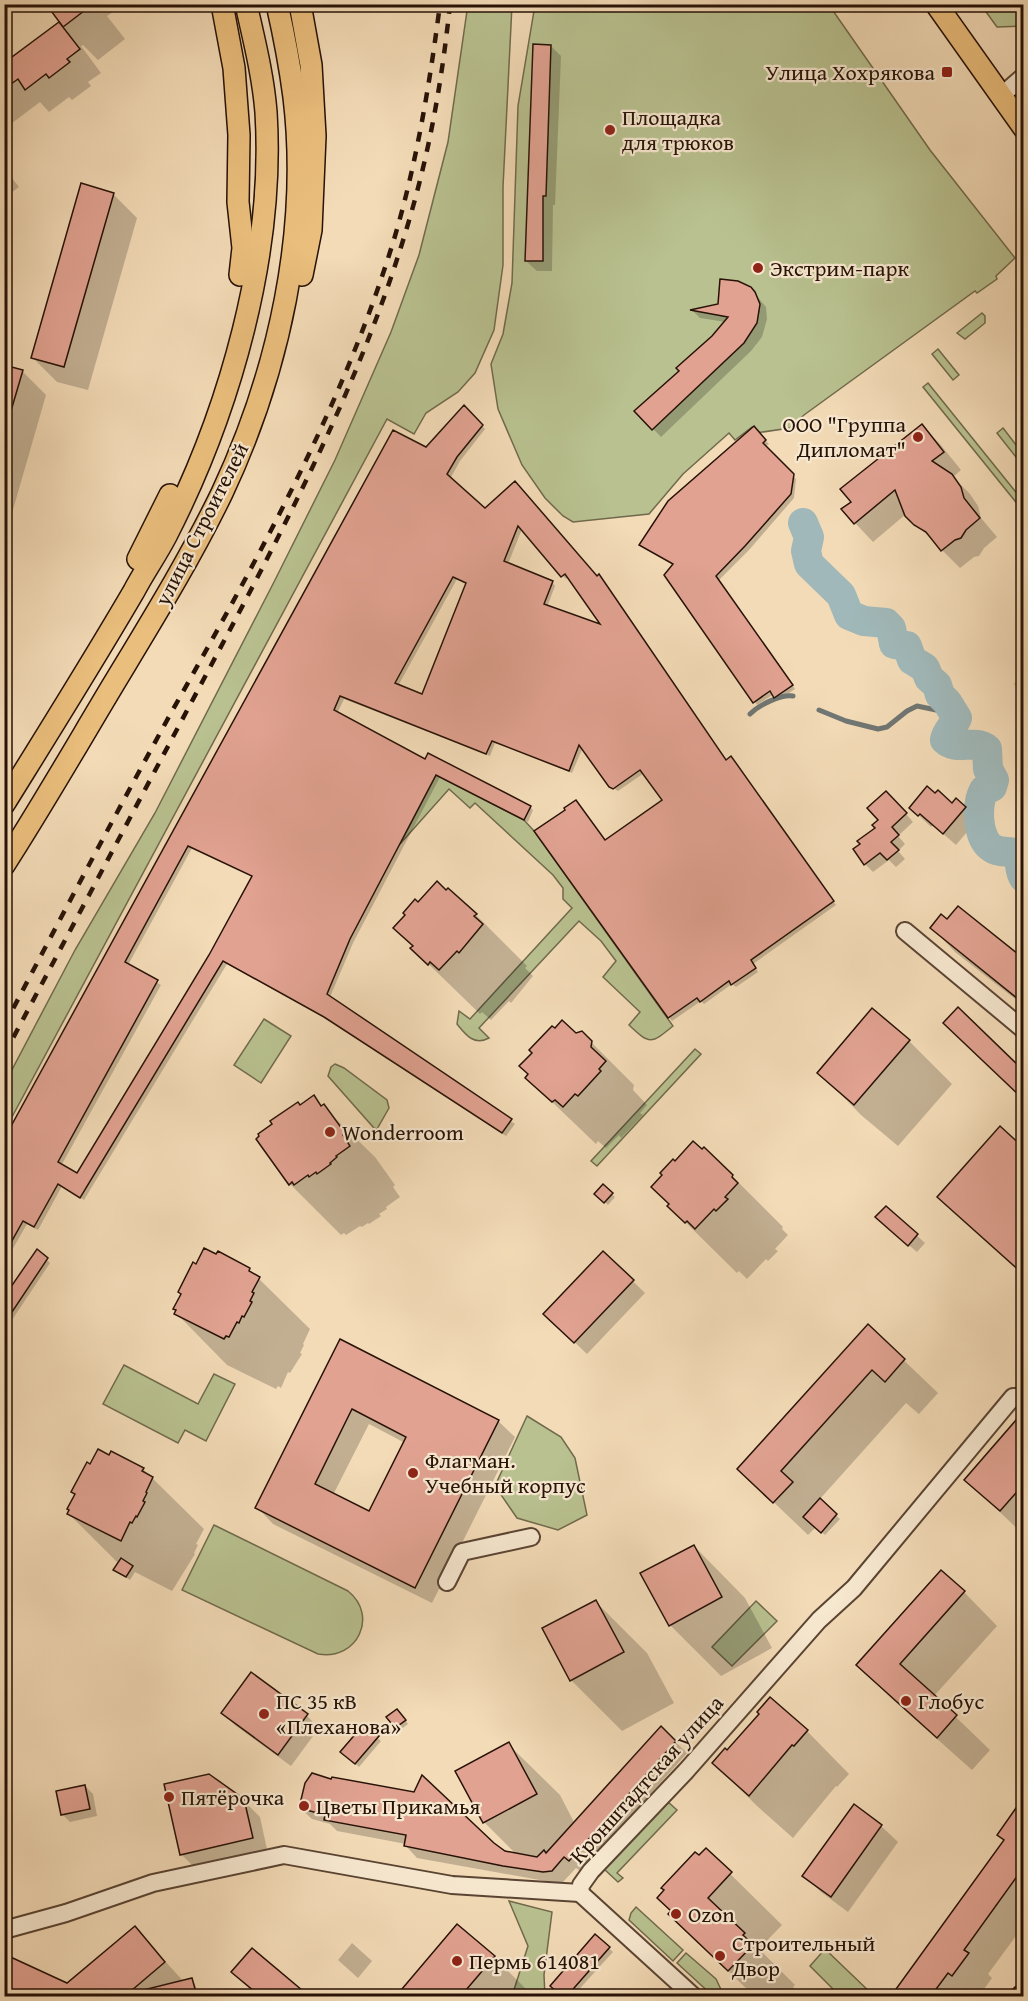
<svg xmlns="http://www.w3.org/2000/svg" width="1028" height="2001" font-family="'Gentium Book Plus',serif">
  <style>
    .green { fill: #b9c190; stroke: #706a4c; stroke-width: 1.5 }
    .shadow { fill: #0003; fill-rule: evenodd }
    .lines { fill: none; stroke-linecap: round; stroke-linejoin: round }
    .stream { stroke: #707672; stroke-width: 5 }
    .river { stroke: #a0b8b9; stroke-width: 30 }
    .building { fill: #e1a291; stroke: #271207; stroke-width: 1.5; fill-rule: evenodd }
    .minor-casing { stroke: #5a4433; stroke-width: 20 }
    .major-casing { stroke: #271207; stroke-width: 24 }
    .minor { stroke: #f7e8d0; stroke-width: 16 }
    .major { stroke: #eabe7c; stroke-width: 21 }
    .rail { stroke: #271207; stroke-width: 4.5; stroke-dasharray: 10 10; stroke-linecap: butt }
    .poi-dot { fill: #8f2418; stroke: #f7e8d0; stroke-width: 2 }
    .labels { text-anchor: middle; dominant-baseline: central; stroke-width: 4.5; stroke-linejoin: round; paint-order: stroke }
    .poi-label { font-size: 22px; fill: #271207; stroke: #f7e8d0; text-anchor: start }
    .street-label { font-size: 22px; fill: #271207; stroke: #f7e8d0 }
  </style>
  <rect width="100%" height="100%" fill="#f3dbb7"/>
  <filter id="stains"><feTurbulence type="fractalNoise" baseFrequency=".00333" numOctaves="4"/><feColorMatrix values="0 0 0 0 .2 0 0 0 0 .09 0 0 0 0 .02 0 0 0 .5 -.17"/></filter>
  <radialGradient id="worn" r=".72"><stop offset=".6" stop-color="#630" stop-opacity="0"/><stop offset="1" stop-color="#630" stop-opacity=".3"/></radialGradient>
  <g class="green">
    <polygon points="468,4 512,5 503,187 503,265 494,330 475,373 458,392 426,413 414,434 387,419 5,1130 5,1083 75,950 155,813 274,582 335,460 391,332 419,255 448,142"/>
    <polygon points="535,5 829,5 930,150 1015,258 996,276 997,279 977,293 975,291 804,415 790,428 756,433 752,427 735,440 729,433 683,474 649,514 573,522 563,516 545,498 522,465 498,409 491,364 503,334 512,283 518,106"/>
    <polygon points="981,5 1023,5 1023,26 997,27"/>
    <polygon points="982,313 985,316 985,323 965,339 957,333"/>
    <polygon points="938,349 959,375 953,380 932,354"/>
    <polygon points="928,383 1023,501 1023,511 923,387"/>
    <polygon points="1003,428 1023,454 1023,466 997,433"/>
    <path d="M436,775L524,820L534,831L673,1026C651,1044 650,1045 629,1025L640,1012L603,977L616,961L601,941L579,921L479,1028L489,1038C474,1046 466,1035 457,1024L459,1011L470,1019L572,908L563,899V888L553,875L475,803L470,808L449,789L400,844Z"/>
    <polygon points="264,1019 291,1036 261,1083 234,1065"/>
    <polygon points="695,1049 701,1054 597,1166 591,1161"/>
    <polygon points="335,1064 344,1068 387,1100 389,1108 377,1129 374,1128 328,1076 331,1067"/>
    <polygon points="124,1365 198,1404 214,1374 235,1384 206,1441 185,1430 178,1443 103,1404"/>
    <polygon points="527,1416 561,1437 575,1458 587,1515 558,1530 517,1518 495,1486"/>
    <path d="M214,1525L348,1591C379,1616 357,1661 318,1654L182,1590Z"/>
    <polygon points="756,1601 777,1621 732,1666 712,1647"/>
    <polygon points="667,1801 677,1810 617,1873 623,1878 618,1882 604,1869"/>
    <polygon points="509,1901 552,1912 544,1975 545,1996 512,1996 528,1946"/>
    <polygon points="636,1907 683,1950 673,1961 629,1920 631,1913"/>
    <polygon points="825,1949 874,1996 840,1996 810,1966"/>
    <polygon points="686,1953 716,1979 724,1996 713,1996 677,1963"/>
  </g>
  <g class="shadow">
    <polygon points="48,4 108,4 113,12 107,16 125,39 98,60 83,45 81,46 101,73 88,82 91,86 72,100 69,97 49,112 40,102 4,129 4,62 6,63 64,27"/>
    <polygon points="551,46 561,56 555,205 553,205 552,271 537,271 526,261"/>
    <polygon points="4,168 19,187 4,198"/>
    <polygon points="113,194 137,218 88,390 57,382 33,358"/>
    <polygon points="750,288 766,307 767,319 762,337 751,351 661,437 636,411 681,372 726,322 700,318 693,311 719,305"/>
    <polygon points="4,366 22,371 46,395 4,541"/>
    <path d="M464,407L485,429L460,461L450,479L485,510L515,483L727,762H734L836,905L753,964L758,972L736,987L732,984L704,1004L701,1001L672,1021L669,1017L605,842L664,801L644,773L618,791L610,786L583,747L572,773L495,743L490,756L344,699L337,714L426,761L530,807L533,810L528,822L440,777L353,943L330,997L515,1124L506,1136L329,1020L227,964L84,1200L62,1186L38,1230L27,1224L4,1264V1142L426,449ZM522,529L563,576L566,579L569,577L603,627L547,607L555,586L552,582L508,564ZM457,579L467,584L423,696L398,686ZM192,848L253,877L211,956L77,1175L61,1166L161,985L128,965Z"/>
    <polygon points="922,426 940,444 961,470 953,477 970,494 978,506 981,518 997,537 984,548 979,556 974,557 960,568 906,514 873,542 843,510 853,502"/>
    <polygon points="753,428 769,444 765,447 796,479 794,498 749,550 719,580 795,689 779,700 774,694 757,705 674,565 644,548"/>
    <polygon points="1023,676 1024,677 1024,695 1014,684"/>
    <polygon points="894,800 913,822 898,836 905,844 898,851 905,859 896,867 889,860 873,872 865,864 877,828"/>
    <polygon points="952,805 965,808 977,820 956,845 933,825 931,827 911,808"/>
    <polygon points="958,908 1024,960 1024,1006 955,952 932,928 947,921"/>
    <polygon points="476,915 527,966 525,968 533,976 511,1003 509,1001 491,1020 482,1012 480,1014 412,948"/>
    <polygon points="582,1033 634,1085 633,1090 647,1105 640,1113 643,1115 621,1138 619,1135 606,1148 598,1141 596,1144 527,1078 575,1035"/>
    <polygon points="909,1041 952,1084 898,1146 861,1115 819,1072"/>
    <polygon points="313,1097 375,1157 395,1185 393,1187 400,1197 386,1207 387,1209 379,1214 381,1216 369,1224 368,1223 362,1227 360,1226 346,1235 344,1233 341,1235 290,1184 300,1106"/>
    <polygon points="1000,1128 1024,1149 1024,1274 939,1197"/>
    <polygon points="732,1176 783,1227 782,1229 788,1235 775,1249 778,1251 768,1261 766,1259 747,1279 739,1271 737,1273 669,1206"/>
    <polygon points="603,1187 615,1197 608,1205 596,1194"/>
    <polygon points="886,1208 925,1243 917,1252 885,1225"/>
    <polygon points="37,1251 50,1263 4,1332 4,1299"/>
    <polygon points="604,1253 645,1293 587,1354 545,1314"/>
    <polygon points="249,1269 310,1329 303,1344 304,1345 300,1353 302,1354 290,1373 288,1372 281,1388 278,1386 276,1389 227,1365 176,1313"/>
    <polygon points="868,1326 938,1393 919,1414 906,1403 819,1500 840,1519 825,1535 816,1527 808,1535 739,1469"/>
    <path d="M340,1341L498,1421L515,1437L432,1603L273,1524L257,1507ZM369,1424L405,1443L369,1513L333,1495Z"/>
    <polygon points="1022,1416 1024,1417 1024,1535 966,1480"/>
    <polygon points="110,1457 143,1469 204,1529 196,1544 198,1545 194,1553 195,1554 172,1591 135,1572 130,1580 119,1573 119,1564 69,1514 91,1466"/>
    <polygon points="694,1546 745,1598 772,1648 721,1676 670,1625"/>
    <polygon points="964,1592 997,1626 934,1696 990,1750 972,1770 891,1698 858,1665"/>
    <polygon points="595,1601 647,1653 674,1703 622,1731 571,1680"/>
    <polygon points="223,1713 307,1716 319,1728 291,1766 235,1725"/>
    <polygon points="401,1714 408,1724 399,1731 396,1727"/>
    <polygon points="364,1726 381,1741 359,1767 342,1752"/>
    <polygon points="661,1728 687,1753 581,1872 576,1868 563,1882 556,1883 417,1858 406,1846 406,1844 337,1831 330,1824 312,1819 300,1808 493,1844 504,1852 517,1855 484,1822 508,1744 560,1795 575,1824"/>
    <polygon points="807,1731 849,1774 837,1787 836,1786 793,1838 757,1806 714,1763 727,1752"/>
    <polygon points="85,1786 93,1794 97,1816 70,1822 62,1814"/>
    <polygon points="243,1800 260,1817 268,1854 197,1870 181,1854"/>
    <polygon points="1024,1801 1024,1925 988,1974 992,1978 979,1996 898,1996 895,1994 1006,1841 999,1835"/>
    <polygon points="854,1806 881,1826 898,1842 848,1912 821,1892 804,1876"/>
    <polygon points="706,1850 782,1925 759,1949 795,1985 793,1987 803,1996 754,1996 670,1914 699,1857"/>
    <polygon points="135,1928 184,1982 192,1980 195,1984 199,1996 4,1996 4,1966 68,1985"/>
    <polygon points="595,1936 613,1952 573,1996 564,1996 552,1986"/>
    <polygon points="352,1943 372,1961 358,1978 338,1960"/>
    <polygon points="252,1950 307,1996 258,1996 233,1972"/>
    <polygon points="494,1957 533,1996 408,1996 402,1991"/>
    <polygon points="615,1988 624,1996 607,1996"/>
    <polygon points="643,1989 651,1996 636,1996"/>
  </g>
  <g class="lines">
    <g class="stream">
      <polyline points="819,710 846,721 878,729 887,727 907,711 917,706 941,711 951,709"/>
      <path d="M750,714C759,705 781,694 793,696"/>
    </g>
    <path class="river" d="M803,523L809,537L806,551L809,564L841,595L849,615L864,621L886,623L891,628L894,644L907,646L912,660L925,668L929,678L937,685L940,695L947,702L957,718C954,726 946,731 945,740C956,751 975,739 987,749L988,769L994,780L992,787L984,790C976,804 977,839 992,848C999,853 1008,851 1016,853C1022,860 1018,870 1024,878"/>
  </g>
  <g class="building">
    <polygon points="46,4 93,4 63,27"/>
    <polygon points="59,22 80,49 67,59 70,62 49,78 46,74 25,90 18,79 4,89 4,63"/>
    <polygon points="533,44 551,45 546,196 543,196 543,261 525,261"/>
    <polygon points="81,183 114,193 64,367 31,358"/>
    <polygon points="720,279 738,281 751,287 755,292 760,304 757,323 744,343 652,430 634,411 679,371 676,368 712,336 728,317 690,310 718,304"/>
    <polygon points="4,365 23,370 8,421 4,420"/>
    <path d="M464,405L483,425L457,457L447,474L485,508L515,481L597,576L599,574L726,760L731,756L834,901L751,960L756,968L731,985L729,981L700,1002L697,998L668,1018L534,831L565,810L564,808L576,800L605,840L662,800L640,770L613,789L609,787L579,745L569,771L492,741L486,754L340,696L334,710L425,759L428,753L531,806L524,820L436,775L350,939L327,994L512,1119L502,1133L324,1017L223,961L80,1198L58,1184L34,1227L23,1221L4,1255V1139L393,430L426,447ZM518,526L561,577L565,574L600,624L544,604L553,581L504,561ZM453,577L466,583L422,694L395,683ZM188,846L252,876L209,955L77,1173L58,1162L158,980L125,962Z"/>
    <polygon points="922,424 944,452 932,461 952,474 961,487 964,498 980,518 966,530 961,538 955,540 941,551 926,532 914,525 905,516 895,490 854,524 841,509 851,502 840,489"/>
    <polygon points="754,426 766,440 763,443 794,474 791,494 745,546 716,576 793,685 774,698 770,691 753,703 664,575 673,564 639,545 668,501"/>
    <polygon points="927,786 935,793 938,790 952,803 956,798 966,807 943,834 920,814 918,816 909,808"/>
    <polygon points="886,791 907,813 892,827 899,835 891,842 899,850 887,860 880,853 864,865 853,849 860,844 857,841 875,828 872,825 878,820 867,808"/>
    <polygon points="437,881 446,890 448,888 477,914 474,916 483,924 459,953 457,951 439,970 430,962 428,965 410,948 413,946 393,928 405,915 403,913 415,899 418,902"/>
    <polygon points="958,906 1023,958 1023,1003 930,928 941,914 947,919"/>
    <polygon points="958,1007 1023,1070 1023,1099 943,1023"/>
    <polygon points="872,1008 910,1040 854,1105 817,1073"/>
    <polygon points="562,1020 576,1033 582,1031 592,1041 591,1047 606,1061 599,1069 601,1071 578,1096 575,1094 563,1107 555,1100 552,1102 525,1078 528,1074 519,1066 532,1053 529,1050 552,1026 555,1028"/>
    <polygon points="314,1095 321,1106 324,1104 345,1133 343,1135 350,1146 336,1156 337,1157 330,1163 331,1164 317,1174 316,1172 309,1177 308,1175 294,1185 292,1182 289,1185 256,1139 259,1136 258,1134 272,1124 270,1121 298,1102 300,1105"/>
    <polygon points="1000,1126 1023,1147 1023,1274 937,1197"/>
    <polygon points="693,1141 702,1149 704,1147 733,1175 732,1177 738,1183 725,1197 728,1199 716,1211 714,1209 695,1229 687,1221 685,1223 667,1206 669,1204 651,1187 662,1175 660,1173 673,1159 675,1161"/>
    <polygon points="603,1184 613,1193 604,1203 594,1194"/>
    <polygon points="886,1206 918,1234 908,1246 875,1217"/>
    <polygon points="204,1248 216,1254 218,1251 250,1268 249,1271 260,1277 252,1292 254,1293 250,1301 252,1302 244,1317 242,1316 239,1323 237,1322 229,1337 226,1336 224,1339 174,1314 176,1310 173,1309 181,1294 178,1292 193,1262 196,1264"/>
    <polygon points="37,1249 48,1258 4,1324 4,1297"/>
    <polygon points="603,1251 634,1280 574,1343 543,1314"/>
    <polygon points="868,1324 905,1359 885,1382 872,1370 781,1471 793,1482 773,1503 737,1469"/>
    <path d="M340,1339L499,1420L415,1588L255,1508ZM352,1409L406,1437L369,1511L315,1484Z"/>
    <polygon points="1023,1412 1023,1485 1000,1511 964,1480"/>
    <polygon points="98,1449 109,1455 111,1451 144,1468 142,1471 153,1477 146,1492 147,1493 143,1501 145,1502 137,1517 136,1516 132,1523 130,1522 121,1541 67,1514 69,1510 67,1509 75,1494 71,1492 87,1462 90,1464"/>
    <polygon points="820,1498 837,1514 821,1533 803,1517"/>
    <polygon points="694,1545 722,1597 669,1626 640,1573"/>
    <polygon points="121,1558 133,1566 126,1577 113,1570"/>
    <polygon points="941,1570 965,1591 900,1664 957,1715 937,1738 856,1665"/>
    <polygon points="596,1600 624,1652 570,1681 542,1628"/>
    <polygon points="251,1672 308,1714 278,1755 221,1713"/>
    <polygon points="770,1697 808,1730 794,1746 792,1745 749,1796 712,1763 725,1748 727,1750 759,1714 757,1712"/>
    <polygon points="397,1709 406,1720 395,1728 386,1717"/>
    <polygon points="364,1724 379,1736 355,1764 340,1752"/>
    <polygon points="661,1726 676,1741 569,1861 564,1857 552,1871 543,1872 503,1866 404,1846 406,1835 324,1820 325,1815 299,1808 305,1783 312,1773 331,1779 332,1777 414,1792 422,1775 494,1843 505,1851 537,1857 544,1850 546,1853"/>
    <polygon points="509,1742 537,1794 483,1823 455,1771"/>
    <polygon points="209,1774 244,1799 253,1838 180,1855 164,1784"/>
    <polygon points="85,1785 90,1809 61,1815 56,1791"/>
    <polygon points="1023,1798 1023,1868 964,1950 969,1953 952,1976 948,1973 931,1996 891,1996 1004,1840 997,1835"/>
    <polygon points="854,1804 882,1825 831,1897 802,1876"/>
    <polygon points="706,1848 732,1872 708,1898 745,1933 743,1935 753,1945 728,1971 668,1914 671,1911 657,1898 664,1890 661,1888 695,1852 699,1855"/>
    <polygon points="457,1924 495,1956 466,1990 460,1996 396,1996"/>
    <polygon points="135,1926 165,1962 125,1996 4,1996 4,1954 67,1983"/>
    <polygon points="595,1934 610,1947 567,1996 562,1996 550,1986"/>
    <polygon points="252,1948 309,1996 260,1996 231,1972"/>
    <polygon points="192,1978 197,1996 139,1996 139,1991"/>
  </g>
  <g class="lines">
    <defs>
      <g id="minor">
        <polyline points="1001,96 1024,76"/>
        <polyline points="905,931 1024,1030"/>
        <polyline points="447,1582 462,1552 531,1537"/>
        <polyline points="580,1893 581,1885 591,1871 686,1771 819,1620 854,1588 1013,1397 1024,1397"/>
        <polyline points="580,1893 693,1996"/>
        <polyline points="4,1930 66,1913 153,1883 284,1855 452,1885 580,1893"/>
      </g>
      <g id="major">
        <polyline points="222,4 234,68 239,135 238,202 243,248 240,275"/>
        <polyline points="300,4 311,65 315,136 311,230 302,275"/>
        <polyline points="936,4 1024,128"/>
        <polyline points="138,559 170,495"/>
        <path d="M4,804C48,733 92,663 134,591C144,572 156,555 166,536C230,411 275,253 266,112C263,75 254,40 246,4"/>
        <path d="M4,865C42,806 77,745 113,685C151,622 190,559 222,493C279,372 310,230 294,97C290,66 284,35 277,4"/>
        <polyline points="1022,1996 1024,1995"/>
      </g>
    </defs>
    <use href="#minor" class="minor-casing"/>
    <use href="#major" class="major-casing"/>
    <use href="#minor" class="minor"/>
    <use href="#major" class="major"/>
    <g class="rail">
      <path d="M4,1026C59,921 114,817 171,713C257,560 344,405 395,236C417,161 430,82 440,4"/>
      <path d="M4,1055C69,933 134,810 199,688C282,532 367,374 414,203C432,138 443,72 450,4"/>
    </g>
  </g>
  <g class="poi-dot">
    <rect x="941" y="66" width="12" height="12" rx="3"/>
    <circle cx="610" cy="130" r="6"/>
    <circle cx="758" cy="268" r="6"/>
    <circle cx="918" cy="437" r="6"/>
    <circle cx="330" cy="1132" r="6"/>
    <circle cx="413" cy="1473" r="6"/>
    <circle cx="906" cy="1701" r="6"/>
    <circle cx="264" cy="1714" r="6"/>
    <circle cx="169" cy="1797" r="6"/>
    <circle cx="304" cy="1806" r="6"/>
    <circle cx="676" cy="1914" r="6"/>
    <circle cx="720" cy="1956" r="6"/>
    <circle cx="457" cy="1961" r="6"/>
  </g>
  <g class="labels">
    <g class="poi-label">
      <text x="935" y="72" text-anchor="end">Улица Хохрякова</text>
      <text x="622" y="117">Площадка<tspan x="622" dy="25">для трюков</tspan></text>
      <text x="770" y="268">Экстрим-парк</text>
      <text x="906" y="424" text-anchor="end">ООО "Группа<tspan x="906" dy="25">Дипломат"</tspan></text>
      <text x="342" y="1132">Wonderroom</text>
      <text x="425" y="1460">Флагман.<tspan x="425" dy="25">Учебный корпус</tspan></text>
      <text x="276" y="1701">ПС 35 кВ<tspan x="276" dy="25">«Плеханова»</tspan></text>
      <text x="918" y="1701">Глобус</text>
      <text x="181" y="1797">Пятёрочка</text>
      <text x="316" y="1806">Цветы Прикамья</text>
      <text x="688" y="1914">Ozon</text>
      <text x="732" y="1943">Строительный<tspan x="732" dy="25">Двор</tspan></text>
      <text x="469" y="1961">Пермь 614081</text>
    </g>
    <g class="street-label">
      <text transform="translate(201 524) rotate(-63)">улица Строителей</text>
      <text transform="translate(646 1779) rotate(-48)">Кронштадтская улица</text>
    </g>
  </g>
  <rect width="1028" height="2001" fill="none" stroke="#f3dbb7" stroke-width="24"/>
  <rect x="6" y="6" width="1016" height="1989" fill="none" stroke="#271207" stroke-width="3"/>
  <rect x="12" y="12" width="1004" height="1977" fill="none" stroke="#271207" stroke-width="1.5"/>
  <rect width="100%" height="100%" filter="url(#stains)"/>
  <rect width="100%" height="100%" fill="url(#worn)"/>
</svg>
